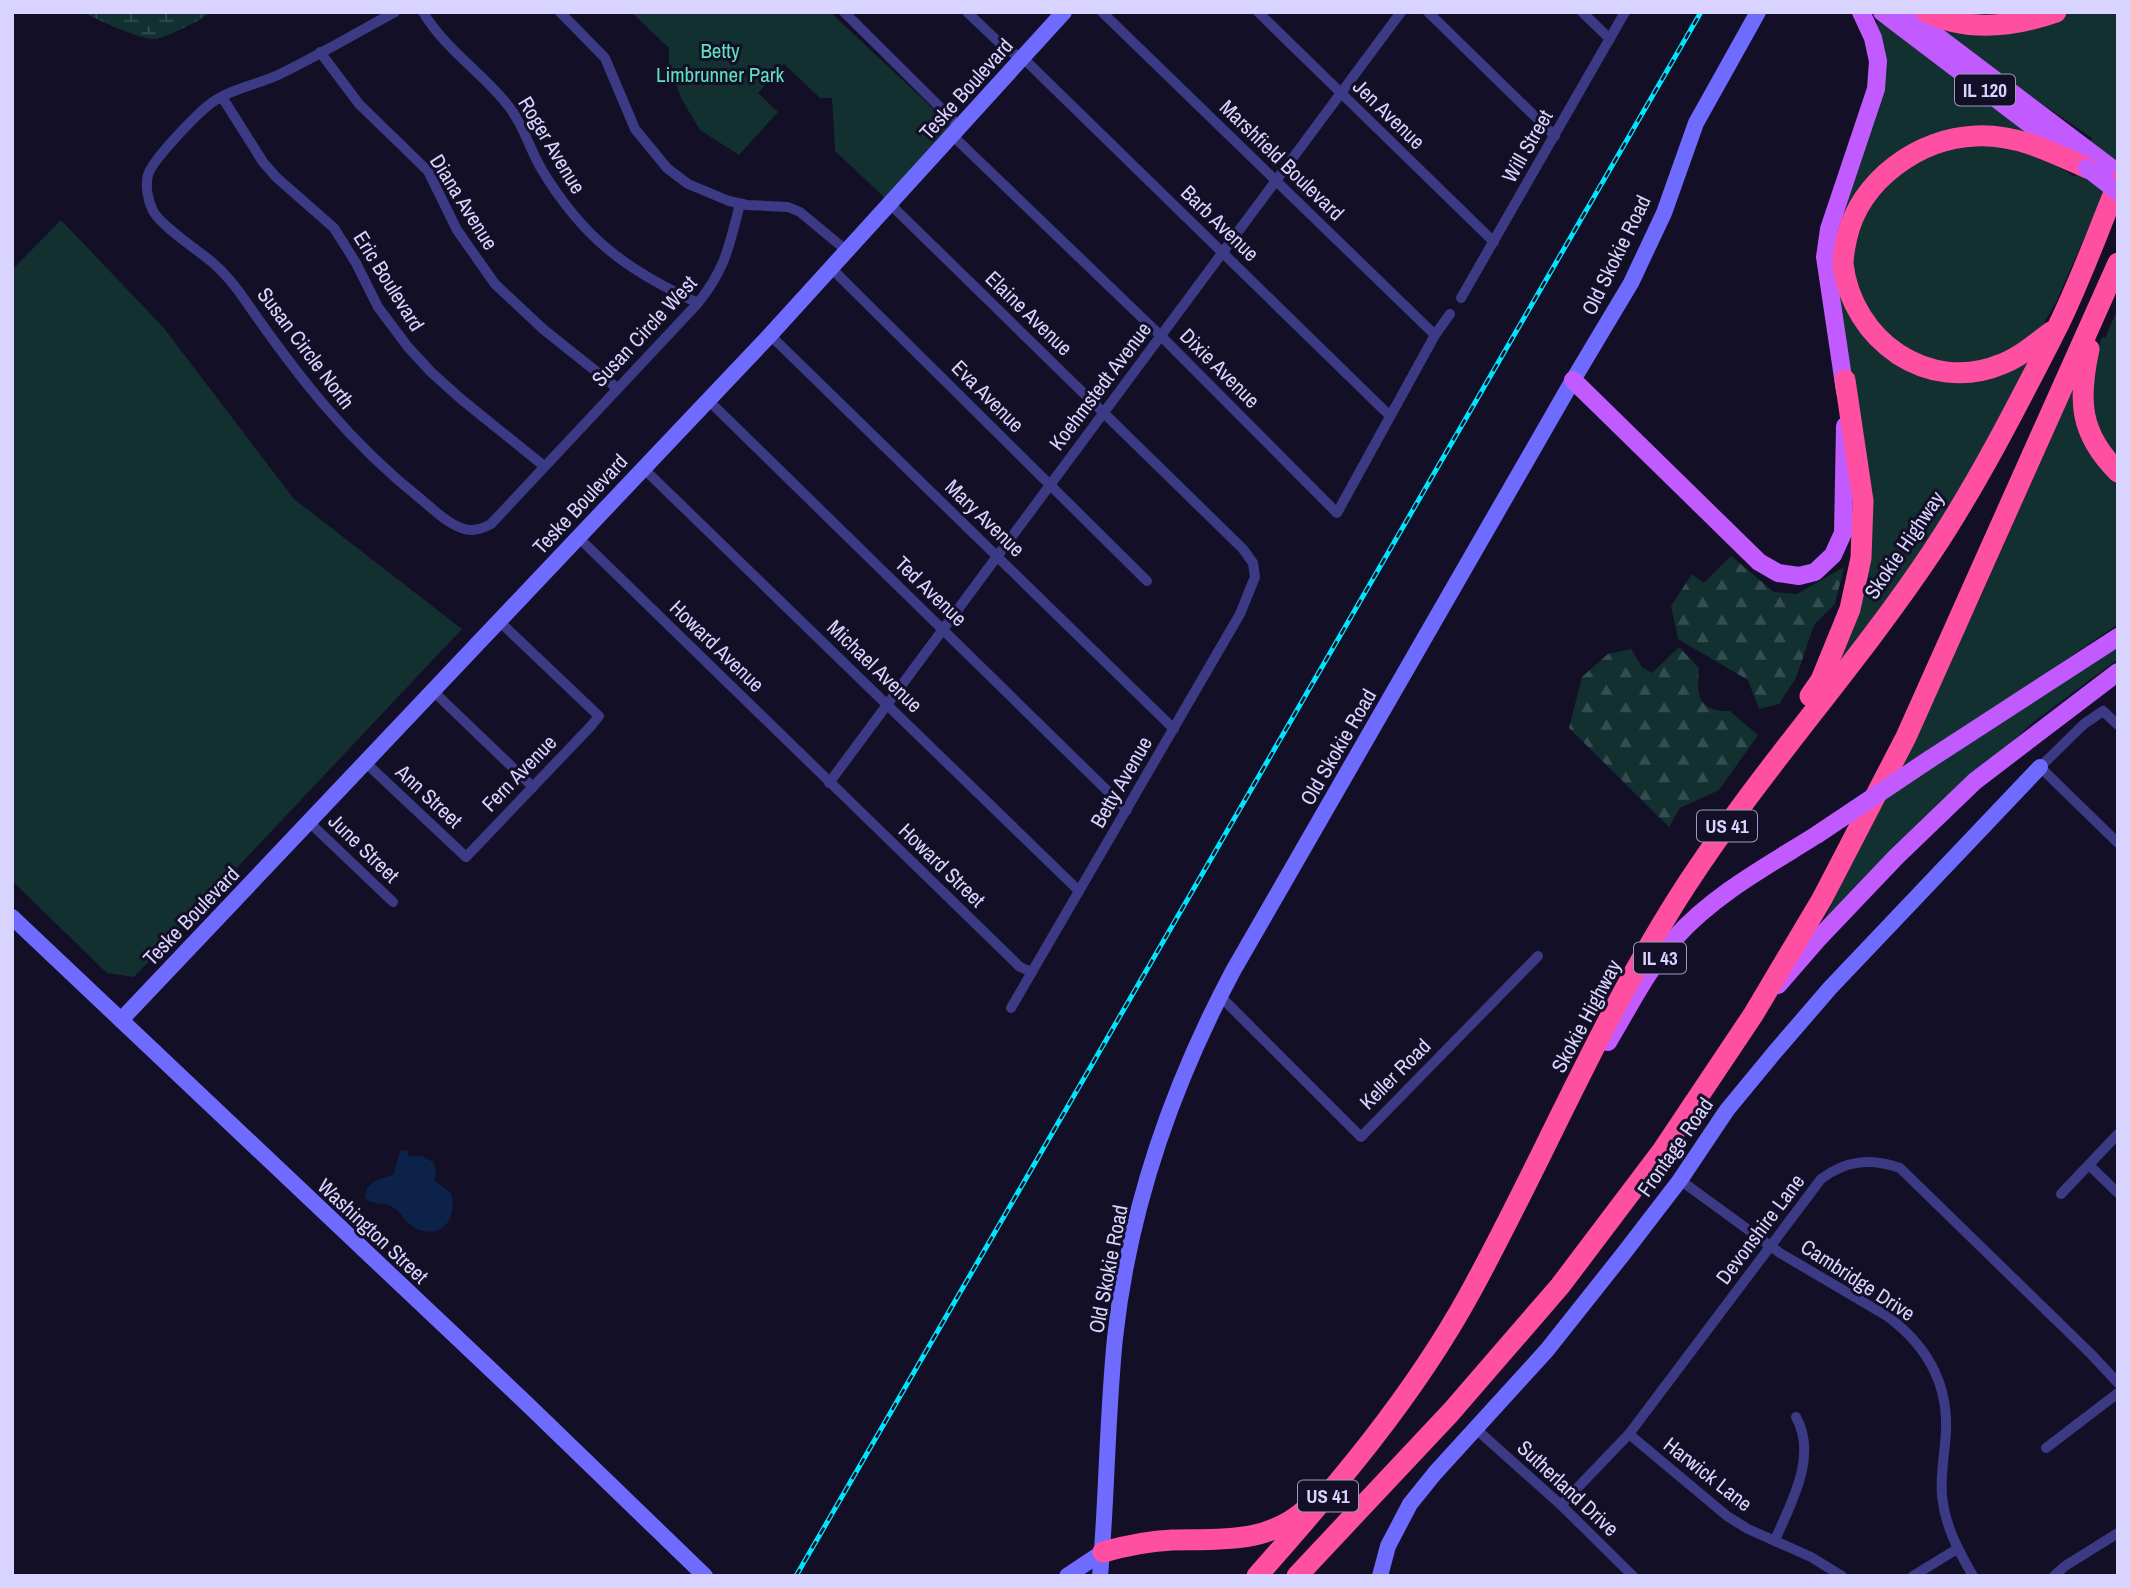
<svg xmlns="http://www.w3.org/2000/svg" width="2130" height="1588" font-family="'Archivo Narrow',sans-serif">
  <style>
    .green { fill: #12302f }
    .forest { fill: url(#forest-firs) }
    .wetland { fill: url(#wetland-marsh) }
    .water { fill: #0c2248 }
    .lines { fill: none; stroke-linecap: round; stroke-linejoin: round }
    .street { stroke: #3d3a85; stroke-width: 10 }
    .secondary { stroke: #6f6bff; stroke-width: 16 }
    .primary { stroke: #c25bff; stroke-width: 18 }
    .highway { stroke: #ff4fa3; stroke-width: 21 }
    .rail-casing { stroke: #00e5ff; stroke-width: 5 }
    .rail { stroke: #130f26; stroke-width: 2.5; stroke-dasharray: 8; stroke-linecap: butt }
    .primary-bridge { stroke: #c25bff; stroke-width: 18 }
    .labels { text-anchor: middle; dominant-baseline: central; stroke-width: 6; stroke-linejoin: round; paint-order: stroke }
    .shield { fill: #130f26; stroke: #9e99be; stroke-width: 2 }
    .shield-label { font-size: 19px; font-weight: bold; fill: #d9d4ff }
    .park-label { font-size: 21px; fill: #5fe0c0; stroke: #130f26 }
    .street-label { font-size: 21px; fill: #d9d4ff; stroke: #130f26 }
  </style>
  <defs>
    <pattern id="forest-firs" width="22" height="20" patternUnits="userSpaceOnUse" patternTransform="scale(1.75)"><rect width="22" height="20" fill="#12302f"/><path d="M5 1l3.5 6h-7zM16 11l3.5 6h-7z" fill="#344d4e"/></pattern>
    <pattern id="wetland-marsh" width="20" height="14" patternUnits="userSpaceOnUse" patternTransform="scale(1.75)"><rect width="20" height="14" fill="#12302f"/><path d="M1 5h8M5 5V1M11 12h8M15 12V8" fill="none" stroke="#344d4e"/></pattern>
  </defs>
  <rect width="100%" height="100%" fill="#130f26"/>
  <g class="green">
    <polygon points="631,12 830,12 954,128 886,199 835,151 832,98 820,98 784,64 758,93 778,112 739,155 700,130 682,100 669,67 669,48"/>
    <polygon points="2071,12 2118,12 2118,162 2056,302 2041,328 2001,359 1930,366 1869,322 1851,262 1865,209 1906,167 1952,148 1999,145 2052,162 2075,177 2092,138 1986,66 1931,21 2059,19"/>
    <polygon points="1877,21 1926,52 2051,146 1984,134 1877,178 1841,270 1910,369 2032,356 1947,517 1820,692 1866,576 1839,314 1835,235 1875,116"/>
    <polygon points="61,220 163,327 294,499 462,629 134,977 107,973 12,881 12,270"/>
    <polygon points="2118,308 2118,467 2094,428 2093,361 2102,337 2105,338"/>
    <polygon points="2087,348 2079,379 2118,481 2118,624 2008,699 1927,770 2118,647 2118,659 2032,723 1823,922 1978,603 2060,418"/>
  </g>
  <g class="forest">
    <polygon points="1731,556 1774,592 1797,594 1844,567 1835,604 1814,625 1796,678 1779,704 1759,709 1748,680 1678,639 1671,606 1692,574 1704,583"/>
    <path d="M1679,647L1699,668C1696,695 1698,712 1730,711L1758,735L1719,790L1680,808L1669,827L1569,728L1582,677L1608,654L1631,649L1642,667L1652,673Z"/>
  </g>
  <path class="wetland" d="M83,12H211C203,19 166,38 156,39C140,40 98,20 83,12Z"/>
  <path class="water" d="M407,1150L409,1156H422L433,1162L436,1169L435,1181L451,1193C458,1218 442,1241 415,1228C405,1223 401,1211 391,1206C381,1202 374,1206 365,1198L367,1188L375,1181L394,1174L400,1151Z"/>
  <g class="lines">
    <g class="street">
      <path d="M395,12C356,33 318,56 278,75C256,85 230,89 210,104C197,114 152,160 148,175C145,186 148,201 153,211C161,226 198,250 213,263C226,274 237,288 247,303C299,378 350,443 422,500C435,511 453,529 471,530C478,530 484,528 491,524L698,303C726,268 729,246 740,204"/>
      <path d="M423,12C445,49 480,71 506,103C523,123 529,148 542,170C583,238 626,270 698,303"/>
      <polyline points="560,12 605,58 635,129 667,168 688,184 729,201 747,205 788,207 800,212 847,251"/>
      <polyline points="844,12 960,127"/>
      <polyline points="967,12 1008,51 1022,57 1390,416"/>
      <polyline points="1102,12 1435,335"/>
      <polyline points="1258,12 1494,242"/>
      <polyline points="1428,12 1555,136"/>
      <polyline points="1582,12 1610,39"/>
      <polyline points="320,52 359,104 428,171 457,230 495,284 543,329 617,388"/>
      <polyline points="222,97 263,162 276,177 334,228 356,263 378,307 408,347 431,372 461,399 544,466"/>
      <polyline points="953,136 1161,336 1337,513 1435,335 1450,314"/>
      <polyline points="890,204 1243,549 1253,563 1255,577 1240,614 1011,1008"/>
      <polyline points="831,268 1147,581"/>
      <polyline points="1461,298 1625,12"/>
      <polyline points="770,335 1174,729"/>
      <polyline points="708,400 1127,810"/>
      <polyline points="643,468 1079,891"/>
      <polyline points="578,537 1020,967 1032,972"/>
      <polyline points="433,691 533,787"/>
      <polyline points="2118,725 2103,711 2084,724 2040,767 2118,843"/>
      <polyline points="365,762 466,857 591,726 599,716 499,621"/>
      <polyline points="829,783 1401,12"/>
      <polyline points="309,822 393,902"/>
      <polyline points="1220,996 1361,1137 1538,956"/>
      <polyline points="2089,1165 2118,1193"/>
      <path d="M1680,1180L1780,1253L1887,1316C1925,1344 1948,1382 1946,1431C1945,1453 1940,1473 1942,1496C1945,1526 1958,1550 1973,1576"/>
      <polyline points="2061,1194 2118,1134"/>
      <polyline points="1476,1429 1561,1505 1633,1576"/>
      <polyline points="1629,1434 1727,1516 1748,1529 1811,1557 1842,1576"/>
      <polyline points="2046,1448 2118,1393"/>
      <path d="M1561,1505L1629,1434L1821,1179C1846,1160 1871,1158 1900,1168L2091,1354L2118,1383"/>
      <path d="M1775,1540C1791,1503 1818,1456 1796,1417"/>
      <polyline points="1913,1576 1957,1549"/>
      <polyline points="2054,1576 2065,1566 2118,1533"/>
    </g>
    <g class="secondary">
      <polyline points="12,917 525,1402 705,1576"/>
      <polyline points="121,1020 770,335 1064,12"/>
      <polyline points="1067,1576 1103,1552"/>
      <path d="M1100,1576C1107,1497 1107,1417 1115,1338C1129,1209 1173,1084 1233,971L1573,380L1631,283L1664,213L1696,123L1758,12"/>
      <polyline points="1380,1576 1388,1546 1410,1504 1435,1473 1547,1350 1624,1253 1680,1180 1727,1110 1774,1053 1830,988 2040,767"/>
    </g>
    <g class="primary">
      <polyline points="1882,12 2069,154"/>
      <polyline points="1905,12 2118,173"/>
      <polyline points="1573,380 1759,562 1778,573 1799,576 1815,572 1833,555 1843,533 1845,426"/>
      <polyline points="1845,391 1825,257 1829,229 1876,89 1878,61 1873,38 1861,12"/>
      <polyline points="1930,759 2118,637"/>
      <polyline points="1778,985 1817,940 1896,857 1975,781 2118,672"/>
      <path d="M1608,1042C1629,1007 1648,969 1675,938C1714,894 1769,865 1818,834"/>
    </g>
    <g class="highway">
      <path d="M1926,12C1967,32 2013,27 2056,12"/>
      <path d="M2051,332C2035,344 2020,357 2002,364C1928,395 1852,340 1843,264C1843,255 1845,246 1847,237C1860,181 1918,138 1976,136C2016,134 2052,152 2087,168"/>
      <path d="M2089,349C2078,400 2079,433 2118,472"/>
      <polyline points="1810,696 1821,680 1850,609 1861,558 1863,501 1845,380"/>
      <path d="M1103,1552C1125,1546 1149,1541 1172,1540C1221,1539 1267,1544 1306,1509"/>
      <path d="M1257,1576C1336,1487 1413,1397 1470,1293C1544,1158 1603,1013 1687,884C1762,769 1856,666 1932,552C1979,481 2018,404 2057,328C2080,282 2098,231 2118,183"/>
      <polyline points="1297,1576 1451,1412 1560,1286 1662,1151 1753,1015 1822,899 1906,737 2118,263"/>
    </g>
    <defs>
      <polyline id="rail" points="796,1576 1701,12"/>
    </defs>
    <use href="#rail" class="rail-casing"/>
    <use href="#rail" class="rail"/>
    <g class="primary-bridge">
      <polyline points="2087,168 2118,192"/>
      <polyline points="1818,834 1930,759"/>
    </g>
  </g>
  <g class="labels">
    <g class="shield">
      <rect x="1955" y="74.5" width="60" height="31" rx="5"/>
      <rect x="1697" y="810.5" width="60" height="31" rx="5"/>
      <rect x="1634" y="942.5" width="52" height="31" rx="5"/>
      <rect x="1298" y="1480.5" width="60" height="31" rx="5"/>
    </g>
    <g class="shield-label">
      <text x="1985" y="90">IL 120</text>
      <text x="1727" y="826">US 41</text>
      <text x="1660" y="958">IL 43</text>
      <text x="1328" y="1496">US 41</text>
    </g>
    <g class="park-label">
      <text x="720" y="50">Betty<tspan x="720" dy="24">Limbrunner Park</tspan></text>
    </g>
    <g class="street-label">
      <text transform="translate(966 89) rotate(-48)">Teske Boulevard</text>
      <text transform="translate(1389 114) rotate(44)">Jen Avenue</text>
      <text transform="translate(552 145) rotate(59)">Roger Avenue</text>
      <text transform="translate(1527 146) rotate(-60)">Will Street</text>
      <text transform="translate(1282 160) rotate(44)">Marshfield Boulevard</text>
      <text transform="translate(464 202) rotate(58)">Diana Avenue</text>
      <text transform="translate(1220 223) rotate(44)">Barb Avenue</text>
      <text transform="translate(1616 255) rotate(-64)">Old Skokie Road</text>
      <text transform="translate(389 281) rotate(58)">Eric Boulevard</text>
      <text transform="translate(1029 313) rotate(44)">Elaine Avenue</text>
      <text transform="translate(644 331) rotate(-47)">Susan Circle West</text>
      <text transform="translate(306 348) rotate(53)">Susan Circle North</text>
      <text transform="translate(1220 368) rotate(45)">Dixie Avenue</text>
      <text transform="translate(1100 386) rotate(-53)">Koehmstedt Avenue</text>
      <text transform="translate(988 396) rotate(45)">Eva Avenue</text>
      <text transform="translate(580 504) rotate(-47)">Teske Boulevard</text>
      <text transform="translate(985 518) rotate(44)">Mary Avenue</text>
      <text transform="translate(1904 545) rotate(-56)">Skokie Highway</text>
      <text transform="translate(931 591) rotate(44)">Ted Avenue</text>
      <text transform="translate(717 646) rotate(44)">Howard Avenue</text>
      <text transform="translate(875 666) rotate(44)">Michael Avenue</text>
      <text transform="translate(1338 747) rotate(-60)">Old Skokie Road</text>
      <text transform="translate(519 773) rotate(-46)">Fern Avenue</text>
      <text transform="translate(1121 782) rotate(-60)">Betty Avenue</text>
      <text transform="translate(429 796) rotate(43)">Ann Street</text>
      <text transform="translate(364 848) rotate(44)">June Street</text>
      <text transform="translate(942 865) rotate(44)">Howard Street</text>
      <text transform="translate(191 916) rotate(-46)">Teske Boulevard</text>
      <text transform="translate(1586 1016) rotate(-62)">Skokie Highway</text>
      <text transform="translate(1395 1074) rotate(-45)">Keller Road</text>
      <text transform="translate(1675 1147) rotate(-55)">Frontage Road</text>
      <text transform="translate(1760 1229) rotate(-53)">Devonshire Lane</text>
      <text transform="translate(373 1231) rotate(43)">Washington Street</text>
      <text transform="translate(1108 1269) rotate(-79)">Old Skokie Road</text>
      <text transform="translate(1858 1280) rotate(33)">Cambridge Drive</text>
      <text transform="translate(1708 1474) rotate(38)">Harwick Lane</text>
      <text transform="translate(1568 1488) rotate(43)">Sutherland Drive</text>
    </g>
  </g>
  <rect width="2130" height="1588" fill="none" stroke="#d9d4ff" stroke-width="28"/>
</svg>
